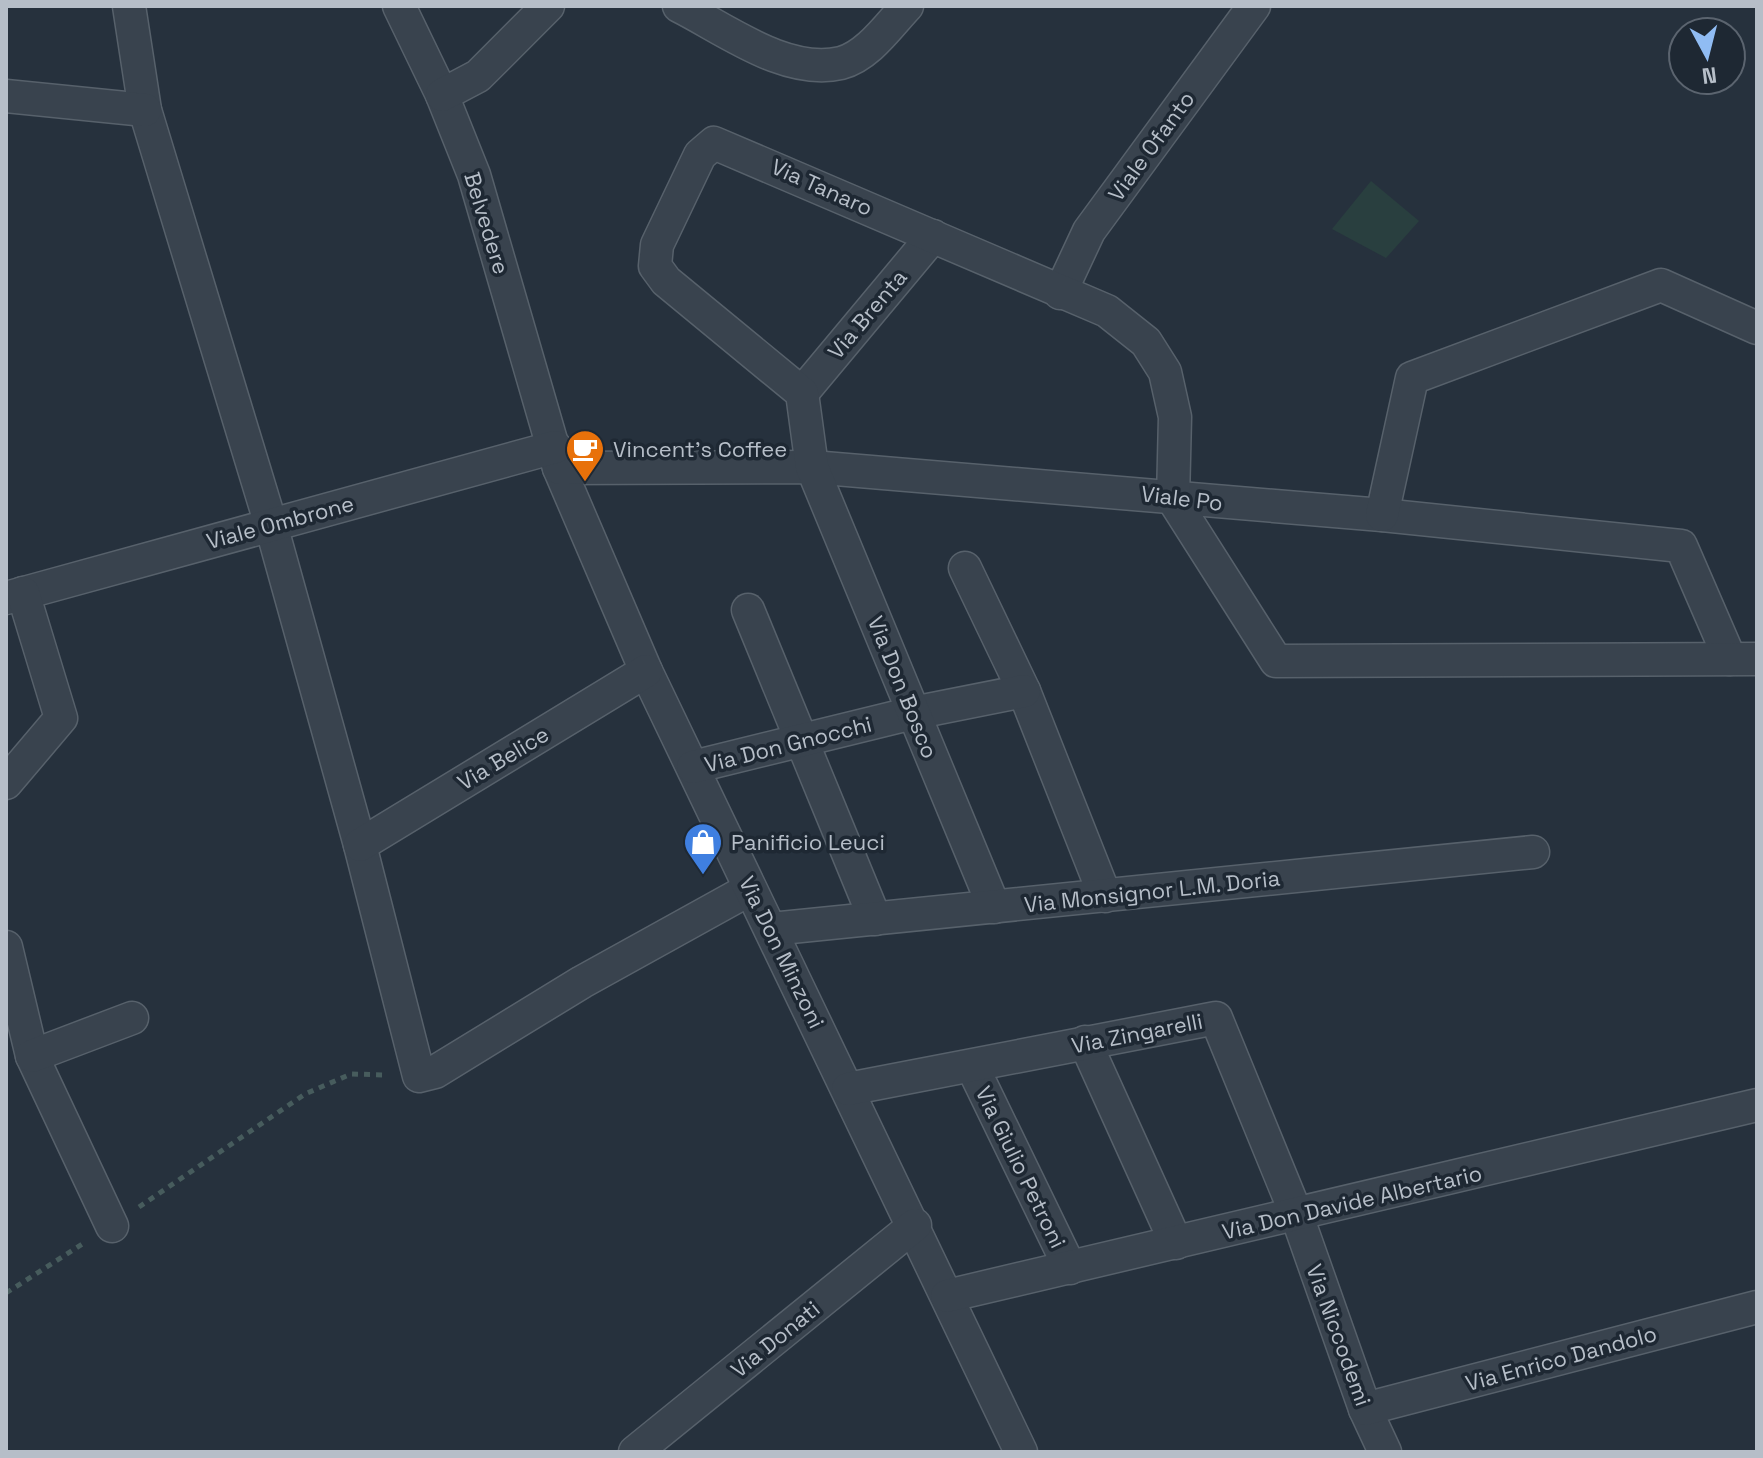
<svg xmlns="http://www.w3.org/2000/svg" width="1763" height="1458" font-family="'Space Grotesk',sans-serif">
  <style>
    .green { fill: #293f3f }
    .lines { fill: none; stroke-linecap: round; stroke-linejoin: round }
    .minor-casing { stroke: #57616b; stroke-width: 35 }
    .path { stroke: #475c5d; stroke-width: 5; stroke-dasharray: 6 6; stroke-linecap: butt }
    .minor { stroke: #39434e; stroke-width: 32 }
    .labels { text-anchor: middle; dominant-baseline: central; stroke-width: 7; stroke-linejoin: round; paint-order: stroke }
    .street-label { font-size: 22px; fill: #b6bec8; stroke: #1e2833 }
    .poi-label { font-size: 22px; fill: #b6bec8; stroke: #1e2833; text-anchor: start }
  </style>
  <rect width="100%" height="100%" fill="#26313d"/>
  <polygon class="green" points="1371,181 1419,221 1386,258 1332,229"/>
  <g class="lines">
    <defs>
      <g id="minor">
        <polyline points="129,6 145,110 271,525 360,845 419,1076 435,1072 582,982 750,889"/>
        <polyline points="399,6 442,95 474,175 559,468 646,671 1021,1452"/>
        <path d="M679,6C725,29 786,76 841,63C868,56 889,25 907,6"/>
        <polyline points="442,95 478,76 548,6"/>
        <polyline points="6,96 145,110"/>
        <polyline points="1060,293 1089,231 1254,6"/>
        <polyline points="802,393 933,236"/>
        <polyline points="559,468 812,467 1382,515 1681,546 1730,659"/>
        <polyline points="1382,515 1412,378 1661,285 1757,328"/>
        <polyline points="965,568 1024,691 1105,896"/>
        <polyline points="6,598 555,447"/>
        <polyline points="748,610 875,919"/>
        <polyline points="693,767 913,713 1024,691"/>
        <polyline points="6,783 61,718 23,593"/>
        <polyline points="360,845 646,671"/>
        <polyline points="994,907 812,467 802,393 666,281 655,266 657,245 700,155 714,143 1107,311 1146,342 1165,372 1175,417 1173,499 1276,661 1757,659"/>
        <polyline points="771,929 1533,852"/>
        <polyline points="6,947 32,1056 112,1226"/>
        <polyline points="1085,1042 1176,1243"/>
        <polyline points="32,1056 132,1018"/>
        <polyline points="972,1066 1070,1268"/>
        <polyline points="848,1089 1216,1018 1297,1216 1365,1409 1385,1452"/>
        <polyline points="947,1296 1757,1105"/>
        <polyline points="1365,1409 1757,1307"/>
        <polyline points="635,1452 915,1225"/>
      </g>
    </defs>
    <use href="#minor" class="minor-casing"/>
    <g class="path">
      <polyline points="139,1207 305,1094 351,1074 386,1075"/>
      <polyline points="6,1293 84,1243"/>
    </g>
    <use href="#minor" class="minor"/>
  </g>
  <defs>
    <symbol id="cafe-pin" viewBox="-11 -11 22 30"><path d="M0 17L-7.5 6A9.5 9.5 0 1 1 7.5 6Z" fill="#e8710a" stroke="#1e2833"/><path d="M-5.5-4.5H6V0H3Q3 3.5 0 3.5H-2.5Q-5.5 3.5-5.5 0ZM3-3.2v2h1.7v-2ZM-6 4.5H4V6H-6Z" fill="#fff"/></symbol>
    <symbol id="shop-pin" viewBox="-11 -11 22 30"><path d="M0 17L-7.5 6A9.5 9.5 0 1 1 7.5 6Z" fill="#3f7fe0" stroke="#1e2833"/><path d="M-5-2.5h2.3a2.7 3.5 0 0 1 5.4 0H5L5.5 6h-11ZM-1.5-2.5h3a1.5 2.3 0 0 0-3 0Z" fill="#fff"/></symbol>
  </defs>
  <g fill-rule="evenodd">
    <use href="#cafe-pin" x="563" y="427" width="44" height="60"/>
    <use href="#shop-pin" x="681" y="820" width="44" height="60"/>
  </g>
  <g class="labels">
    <g class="street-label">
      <text transform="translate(1151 146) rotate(-54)">Viale Ofanto</text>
      <text transform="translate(822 187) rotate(24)">Via Tanaro</text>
      <text transform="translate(487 223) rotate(73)">Belvedere</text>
      <text transform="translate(867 314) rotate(-50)">Via Brenta</text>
      <text transform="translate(1182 498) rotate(7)">Viale Po</text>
      <text transform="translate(280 522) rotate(-15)">Viale Ombrone</text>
      <text transform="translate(903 687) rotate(68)">Via Don Bosco</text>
      <text transform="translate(788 744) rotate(-14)">Via Don Gnocchi</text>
      <text transform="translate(503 758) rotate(-31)">Via Belice</text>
      <text transform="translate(1152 891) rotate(-6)">Via Monsignor L.M. Doria</text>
      <text transform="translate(782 952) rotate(64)">Via Don Minzoni</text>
      <text transform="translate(1137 1033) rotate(-11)">Via Zingarelli</text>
      <text transform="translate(1021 1167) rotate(64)">Via Giulio Petroni</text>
      <text transform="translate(1352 1202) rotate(-13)">Via Don Davide Albertario</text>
      <text transform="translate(1339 1335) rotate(70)">Via Niccodemi</text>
      <text transform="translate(775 1339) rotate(-39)">Via Donati</text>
      <text transform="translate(1561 1358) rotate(-15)">Via Enrico Dandolo</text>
    </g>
    <g class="poi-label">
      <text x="613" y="449">Vincent's Coffee</text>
      <text x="731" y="842">Panificio Leuci</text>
    </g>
  </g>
  <rect width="1763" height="1458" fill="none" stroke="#b6bec8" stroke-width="16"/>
  <g transform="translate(1707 56) rotate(173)"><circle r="38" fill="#1e2833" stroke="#5b646f" stroke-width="2"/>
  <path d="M0-6L14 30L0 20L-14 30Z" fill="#90bcf3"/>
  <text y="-12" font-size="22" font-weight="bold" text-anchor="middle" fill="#b6bec8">N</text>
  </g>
</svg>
